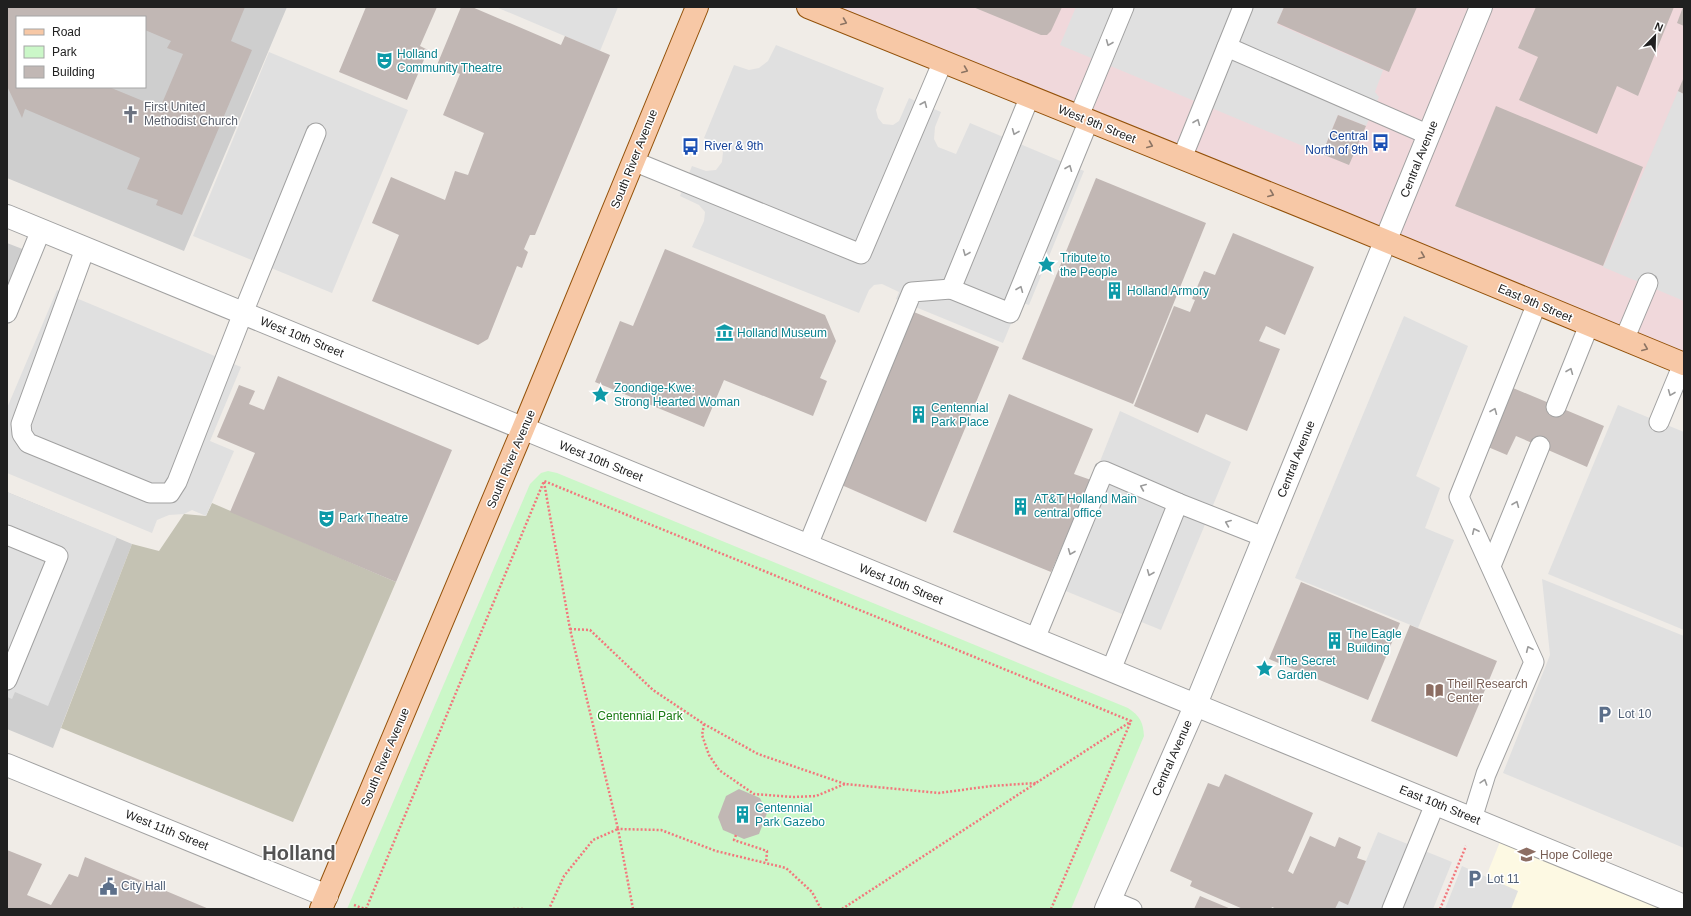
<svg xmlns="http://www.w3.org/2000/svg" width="1691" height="916" font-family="Arial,sans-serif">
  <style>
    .commercial { fill: #f0d8db }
    .education { fill: #fdf9e3 }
    .religious { fill: #cecece; fill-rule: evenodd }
    .construction { fill: #c4c2b3 }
    .park { fill: #cbf7c8 }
    .parking { fill: #e0e0e0 }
    .building { fill: #c1b7b4; fill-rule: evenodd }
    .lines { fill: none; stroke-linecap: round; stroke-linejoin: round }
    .service-casing { stroke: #a1a1a1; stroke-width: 21 }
    .minor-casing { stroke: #a1a1a1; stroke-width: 24 }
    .tertiary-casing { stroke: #a1a1a1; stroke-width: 24 }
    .primary-casing { stroke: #935109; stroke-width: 24 }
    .path { stroke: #f2777c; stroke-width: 2.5; stroke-dasharray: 2 2; stroke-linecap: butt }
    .service { stroke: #fff; stroke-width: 19 }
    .minor { stroke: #fff; stroke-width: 22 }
    .tertiary { stroke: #fff; stroke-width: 22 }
    .primary { stroke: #f7c8a6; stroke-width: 22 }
    .oneway { stroke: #8c7463 }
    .oneway2 { stroke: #9b9b9b }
    .labels { text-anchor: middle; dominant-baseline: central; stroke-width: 3; stroke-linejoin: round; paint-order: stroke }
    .culture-label { font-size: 12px; fill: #0d838f; stroke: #fff; text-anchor: start }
    .worship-label { font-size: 12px; fill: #5b616d; stroke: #fff; text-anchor: start }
    .street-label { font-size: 12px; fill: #202020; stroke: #fff }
    .transit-label { font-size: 12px; fill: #164399; stroke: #fff; text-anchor: end }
    .education-label { font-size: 12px; fill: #785e54; stroke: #fff; text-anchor: start }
    .service-label { font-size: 12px; fill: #4e5e75; stroke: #fff; text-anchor: start }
    .park-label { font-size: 12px; fill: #197a13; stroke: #fff }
    .town-label { font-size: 20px; font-weight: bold; fill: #535353; stroke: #fff }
  </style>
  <rect width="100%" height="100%" fill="#f0ece7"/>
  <polygon class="commercial" points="808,7 1684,7 1684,364"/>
  <polygon class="education" points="1504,832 1684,909 1473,909"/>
  <g class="religious">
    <path d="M7,7H287L184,251L7,178ZM17,17H145V87H17Z"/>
    <polygon points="7,243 25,250 7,296"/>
    <polygon points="7,492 132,544 53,748 7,729"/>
  </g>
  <polygon class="construction" points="212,503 396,582 293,822 61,728 132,544 159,551 184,514 206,516"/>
  <path class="park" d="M548,471L557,473L1128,708C1140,716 1143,722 1144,736L1071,909H347L530,484L541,473Z"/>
  <g class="parking">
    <polygon points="496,7 618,7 600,51"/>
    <polygon points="1076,7 1284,7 1277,24 1383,70 1375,92 1379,97 1366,126 1338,115 1322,154 1060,45"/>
    <polygon points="776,45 884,88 876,110 878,118 883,124 893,125 899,121 909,98 941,112 935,127 934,139 938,147 956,154 970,123 1084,171 1029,305 1020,302 1003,343 896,299 899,292 882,284 874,285 869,290 859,313 692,247 704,221 705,212 699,205 680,196 692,166 706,171 716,170 722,162 723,152 719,144 704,138 734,65 749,70 759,68 768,61"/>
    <polygon points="269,52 408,110 332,293 193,236"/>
    <polygon points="1678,91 1684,94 1684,301 1603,267"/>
    <polygon points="57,290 241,367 210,441 234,451 206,516 192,510 184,514 169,515 157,520 152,533 7,473 7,408"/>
    <polygon points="1404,316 1468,346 1416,476 1440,488 1425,528 1454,540 1418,628 1295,578"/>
    <polygon points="1618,405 1684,432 1684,630 1548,574"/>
    <polygon points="1120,411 1231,462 1161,630 1051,585"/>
    <polygon points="7,492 117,537 48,706 15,692 12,699 7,697"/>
    <polygon points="1542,579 1684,636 1684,848 1503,773 1550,655"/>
    <polygon points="1378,832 1452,862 1433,909 1335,909 1339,901 1348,904"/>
    <polygon points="1462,866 1518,891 1511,909 1445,909"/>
  </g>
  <g class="building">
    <path d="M7,7H245L231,41L252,50L182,215L156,205L158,200L127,189L140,158L25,109L22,118L7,86ZM17,17H145V30L171,41L167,48L183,54L160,108L109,87H17Z"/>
    <polygon points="366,7 437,7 420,46 428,50 407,100 339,72"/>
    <polygon points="461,7 472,7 561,45 565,36 610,55 535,235 530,235 524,249 528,252 522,268 517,266 488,339 478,345 372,301 399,235 372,223 391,177 445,200 455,171 468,175 484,133 443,115 460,74 437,65"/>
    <polygon points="973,7 1062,7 1051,31 1047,35 1041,35"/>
    <polygon points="1284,7 1417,7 1389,72 1277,23"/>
    <polygon points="1536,7 1674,7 1638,96 1617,86 1597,134 1519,100 1538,57 1518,48"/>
    <polygon points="1683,7 1684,7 1684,26 1677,23"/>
    <polygon points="1684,77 1684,94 1678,91"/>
    <polygon points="1496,106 1643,167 1603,266 1455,206"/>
    <polygon points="1338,115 1366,126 1349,165 1322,154"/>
    <polygon points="1096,178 1206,223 1133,404 1022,359"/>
    <polygon points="1233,233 1314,267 1285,335 1266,326 1259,341 1280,349 1247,431 1206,414 1198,433 1134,406 1174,306 1190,312 1195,300 1192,299 1204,271 1215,275"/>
    <polygon points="665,249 825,315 836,341 820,378 827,381 813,416 724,380 704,427 595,382 620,321 633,326"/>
    <polygon points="909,310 999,347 926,522 837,483"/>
    <polygon points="278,376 452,450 396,582 230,512 255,453 217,437 239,385 255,391 249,404 264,410"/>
    <polygon points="1513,388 1604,426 1587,467 1516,436 1507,455 1488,447"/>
    <polygon points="1009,394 1093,429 1074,474 1091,480 1051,572 953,532"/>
    <polygon points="1301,582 1400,623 1368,700 1269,659"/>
    <polygon points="1410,625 1497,661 1457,757 1371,721"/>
    <polygon points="1225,774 1313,813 1288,871 1293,874 1310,836 1335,847 1339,837 1361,847 1357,858 1366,861 1348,905 1339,901 1335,909 1277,909 1272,907 1271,909 1243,909 1190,886 1192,881 1170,871 1208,783 1219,787"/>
    <polygon points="739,789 760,798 767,813 759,834 744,839 723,830 718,817 726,796"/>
    <polygon points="7,850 42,864 27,895 51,905 69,874 78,877 85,857 209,909 7,909"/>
    <polygon points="1200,896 1231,909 1194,909"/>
  </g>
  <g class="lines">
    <defs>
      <g id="service">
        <polyline points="1227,47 1429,135"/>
        <polyline points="1030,96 951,289 1010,313 1089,120"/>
        <polyline points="1079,116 1124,7"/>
        <polyline points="1182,158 1243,7"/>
        <polyline points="633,161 861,254 943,61"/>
        <polyline points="85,249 21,424 22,434 28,443 150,493 170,493 177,482 243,313 316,133"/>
        <polyline points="7,313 41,230"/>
        <polyline points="1624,340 1648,283"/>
        <polyline points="1556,407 1589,325"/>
        <polyline points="1659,422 1683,364"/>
        <polyline points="7,535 58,556 7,680"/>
        <polyline points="808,545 912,292 951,289"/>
        <polyline points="1491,566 1540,446"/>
        <polyline points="1035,639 1104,471 1178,503"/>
        <polyline points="1111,670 1178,503 1264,537"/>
        <polyline points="1472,819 1486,774 1534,662 1459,497 1537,303"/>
        <polyline points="1110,900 1132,909"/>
        <polyline points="1392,909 1435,804"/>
      </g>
      <polyline id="minor" points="7,765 327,896"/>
      <g id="tertiary">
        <polyline points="7,216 1684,906"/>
        <polyline points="1106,909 1196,704 1481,7"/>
      </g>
      <g id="primary">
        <polyline points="808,7 1340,222 1684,364"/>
        <polyline points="321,909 523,429 697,7"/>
      </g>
    </defs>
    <use href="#service" class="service-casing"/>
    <use href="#minor" class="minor-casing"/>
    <use href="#tertiary" class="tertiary-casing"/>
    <use href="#primary" class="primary-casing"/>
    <g class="path">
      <polyline points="544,482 570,629 618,829 593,840 564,876 549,909"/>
      <polyline points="570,629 590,630 653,690 704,724 758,754 845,784"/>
      <polyline points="704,724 702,735 709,755 719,770 754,794 793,797 816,796 845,784 939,793 991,786 1036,783"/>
      <polyline points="736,835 734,840 767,851 766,863"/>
      <polyline points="354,905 365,909"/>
      <polyline points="366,909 544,481 1131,721 1051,909"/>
      <polyline points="513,909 525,909"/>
      <polyline points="633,909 618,829 661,830 716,851 786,868 812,892 821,909"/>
      <polyline points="842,909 1130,722"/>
      <polyline points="1440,909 1466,846"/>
    </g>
    <use href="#service" class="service"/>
    <use href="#minor" class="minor"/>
    <use href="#tertiary" class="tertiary"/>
    <use href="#primary" class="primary"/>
  </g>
  <defs><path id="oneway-chevron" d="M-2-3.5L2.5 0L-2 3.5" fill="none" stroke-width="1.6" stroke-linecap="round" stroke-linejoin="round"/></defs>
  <g class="oneway">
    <use href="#oneway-chevron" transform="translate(844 22) rotate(22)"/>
    <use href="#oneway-chevron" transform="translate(965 70) rotate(22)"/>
    <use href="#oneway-chevron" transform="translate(1150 145) rotate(22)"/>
    <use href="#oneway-chevron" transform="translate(1271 194) rotate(22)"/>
    <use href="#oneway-chevron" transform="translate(1422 256) rotate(22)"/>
    <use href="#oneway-chevron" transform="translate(1645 348) rotate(22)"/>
  </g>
  <g class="oneway2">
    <use href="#oneway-chevron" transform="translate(1109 43) rotate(112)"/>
    <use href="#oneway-chevron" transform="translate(924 104) rotate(-67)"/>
    <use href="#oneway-chevron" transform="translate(1197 122) rotate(-68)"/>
    <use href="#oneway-chevron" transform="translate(1015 132) rotate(112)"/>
    <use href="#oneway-chevron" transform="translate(1069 168) rotate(-68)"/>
    <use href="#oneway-chevron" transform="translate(966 253) rotate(112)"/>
    <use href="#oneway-chevron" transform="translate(1020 289) rotate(-68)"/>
    <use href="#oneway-chevron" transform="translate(1570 371) rotate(-68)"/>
    <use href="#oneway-chevron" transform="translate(1671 393) rotate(112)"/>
    <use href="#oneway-chevron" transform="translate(1494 411) rotate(-68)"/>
    <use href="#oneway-chevron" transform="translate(1143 487) rotate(-157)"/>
    <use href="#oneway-chevron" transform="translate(1516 504) rotate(-68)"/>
    <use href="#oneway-chevron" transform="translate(1228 523) rotate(-158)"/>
    <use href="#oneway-chevron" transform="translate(1475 531) rotate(-115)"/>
    <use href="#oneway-chevron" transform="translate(1071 552) rotate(112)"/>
    <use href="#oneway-chevron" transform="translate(1150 573) rotate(112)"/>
    <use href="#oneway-chevron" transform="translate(1529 649) rotate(-114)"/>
    <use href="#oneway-chevron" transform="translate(1484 782) rotate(-72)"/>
  </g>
  <defs>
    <symbol id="theatre-bare" viewBox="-9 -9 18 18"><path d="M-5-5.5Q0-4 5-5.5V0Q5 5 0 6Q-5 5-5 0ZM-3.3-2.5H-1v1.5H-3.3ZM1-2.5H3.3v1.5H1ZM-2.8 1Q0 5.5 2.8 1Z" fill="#0f9aa8" stroke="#fff" stroke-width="2.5" paint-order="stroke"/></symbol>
    <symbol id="church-bare" viewBox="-9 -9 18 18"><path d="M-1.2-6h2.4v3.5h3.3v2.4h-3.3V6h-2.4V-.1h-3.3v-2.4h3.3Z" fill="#6b7280" stroke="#fff" stroke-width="2.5" paint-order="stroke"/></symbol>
    <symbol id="bus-bare" viewBox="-9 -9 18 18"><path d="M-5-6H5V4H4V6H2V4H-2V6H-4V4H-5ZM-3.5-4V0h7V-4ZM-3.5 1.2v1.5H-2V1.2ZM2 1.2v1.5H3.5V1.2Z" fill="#1a4fb4" stroke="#fff" stroke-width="2.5" paint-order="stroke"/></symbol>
    <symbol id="sight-bare" viewBox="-9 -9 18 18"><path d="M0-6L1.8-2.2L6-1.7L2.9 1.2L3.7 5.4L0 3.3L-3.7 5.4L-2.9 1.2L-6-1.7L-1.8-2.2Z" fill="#0f9aa8" stroke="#fff" stroke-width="2.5" paint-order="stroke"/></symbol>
    <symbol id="building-bare" viewBox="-9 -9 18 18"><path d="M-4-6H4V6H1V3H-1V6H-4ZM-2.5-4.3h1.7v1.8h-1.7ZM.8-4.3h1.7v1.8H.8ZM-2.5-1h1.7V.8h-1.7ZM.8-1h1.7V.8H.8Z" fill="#0f9aa8" stroke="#fff" stroke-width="2.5" paint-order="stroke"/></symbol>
    <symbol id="museum-bare" viewBox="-9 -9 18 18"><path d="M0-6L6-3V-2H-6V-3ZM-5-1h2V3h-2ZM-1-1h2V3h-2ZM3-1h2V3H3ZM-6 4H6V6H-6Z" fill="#0f9aa8" stroke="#fff" stroke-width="2.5" paint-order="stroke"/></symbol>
    <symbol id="library-bare" viewBox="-9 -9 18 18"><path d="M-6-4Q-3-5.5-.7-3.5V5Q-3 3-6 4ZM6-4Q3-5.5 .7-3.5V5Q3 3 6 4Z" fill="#8d6e63" stroke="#fff" stroke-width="2.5" paint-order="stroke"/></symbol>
    <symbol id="parking-bare" viewBox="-9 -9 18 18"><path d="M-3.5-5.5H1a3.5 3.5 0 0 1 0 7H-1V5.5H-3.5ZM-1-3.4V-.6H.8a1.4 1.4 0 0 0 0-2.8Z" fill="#5c6f8a" stroke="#fff" stroke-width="2.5" paint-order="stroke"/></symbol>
    <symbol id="university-bare" viewBox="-9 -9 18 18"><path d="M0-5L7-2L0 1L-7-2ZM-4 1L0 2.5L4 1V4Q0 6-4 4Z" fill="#8d6e63" stroke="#fff" stroke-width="2.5" paint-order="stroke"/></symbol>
    <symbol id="civic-bare" viewBox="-9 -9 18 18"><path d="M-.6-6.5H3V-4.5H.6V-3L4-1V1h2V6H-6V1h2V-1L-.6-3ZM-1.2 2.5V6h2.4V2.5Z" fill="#5c6f8a" stroke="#fff" stroke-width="2.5" paint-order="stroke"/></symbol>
  </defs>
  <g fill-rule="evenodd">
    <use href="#theatre-bare" x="372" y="48" width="25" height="25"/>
    <use href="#church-bare" x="118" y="102" width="25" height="25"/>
    <use href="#bus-bare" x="1368" y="130" width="25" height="25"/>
    <use href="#bus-bare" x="678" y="134" width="25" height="25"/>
    <use href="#sight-bare" x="1034" y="252" width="25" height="25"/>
    <use href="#building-bare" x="1102" y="278" width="25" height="25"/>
    <use href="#museum-bare" x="712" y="320" width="25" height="25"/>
    <use href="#sight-bare" x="588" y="382" width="25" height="25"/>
    <use href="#building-bare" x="906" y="402" width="25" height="25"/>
    <use href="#building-bare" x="1008" y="494" width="25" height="25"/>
    <use href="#theatre-bare" x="314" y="506" width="25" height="25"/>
    <use href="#building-bare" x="1322" y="628" width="25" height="25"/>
    <use href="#sight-bare" x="1252" y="656" width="25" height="25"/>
    <use href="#library-bare" x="1422" y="678" width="25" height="25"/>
    <use href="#parking-bare" x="1592" y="702" width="25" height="25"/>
    <use href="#building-bare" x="730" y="802" width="25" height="25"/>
    <use href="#university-bare" x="1514" y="842" width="25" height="25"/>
    <use href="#parking-bare" x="1462" y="866" width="25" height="25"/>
    <use href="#civic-bare" x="96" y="874" width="25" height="25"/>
  </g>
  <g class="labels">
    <g class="culture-label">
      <text x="397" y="54">Holland<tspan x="397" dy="14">Community Theatre</tspan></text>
      <text x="1060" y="258">Tribute to<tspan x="1060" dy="14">the People</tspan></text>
      <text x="1127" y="291">Holland Armory</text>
      <text x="737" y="333">Holland Museum</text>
      <text x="614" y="388">Zoondige-Kwe:<tspan x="614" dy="14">Strong Hearted Woman</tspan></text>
      <text x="931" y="408">Centennial<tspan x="931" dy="14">Park Place</tspan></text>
      <text x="1034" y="499">AT&amp;T Holland Main<tspan x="1034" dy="14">central office</tspan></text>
      <text x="339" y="518">Park Theatre</text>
      <text x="1347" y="634">The Eagle<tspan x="1347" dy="14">Building</tspan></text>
      <text x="1277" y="661">The Secret<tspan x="1277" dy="14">Garden</tspan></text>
      <text x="755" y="808">Centennial<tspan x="755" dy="14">Park Gazebo</tspan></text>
    </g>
    <g class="worship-label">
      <text x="144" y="107">First United<tspan x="144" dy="14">Methodist Church</tspan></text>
    </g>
    <g class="street-label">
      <text transform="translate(1097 124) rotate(22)">West 9th Street</text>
      <text transform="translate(634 159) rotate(-68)">South River Avenue</text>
      <text transform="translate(1419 159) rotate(-68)">Central Avenue</text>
      <text transform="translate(1535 303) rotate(23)">East 9th Street</text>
      <text transform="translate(302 337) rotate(22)">West 10th Street</text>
      <text transform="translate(511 459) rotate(-67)">South River Avenue</text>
      <text transform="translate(1296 459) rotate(-68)">Central Avenue</text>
      <text transform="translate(601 461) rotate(22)">West 10th Street</text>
      <text transform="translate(901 584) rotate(22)">West 10th Street</text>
      <text transform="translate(385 757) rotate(-67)">South River Avenue</text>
      <text transform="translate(1172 758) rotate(-66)">Central Avenue</text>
      <text transform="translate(1440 805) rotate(22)">East 10th Street</text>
      <text transform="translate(167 830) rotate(22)">West 11th Street</text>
    </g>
    <g class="transit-label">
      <text x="1368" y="136">Central<tspan x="1368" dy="14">North of 9th</tspan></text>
      <text x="704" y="146" text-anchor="start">River &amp; 9th</text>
    </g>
    <g class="education-label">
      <text x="1447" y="684">Theil Research<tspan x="1447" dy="14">Center</tspan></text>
      <text x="1540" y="855">Hope College</text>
    </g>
    <g class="service-label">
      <text x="1618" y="714">Lot 10</text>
      <text x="1487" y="879">Lot 11</text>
      <text x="121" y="886">City Hall</text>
    </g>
    <g class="park-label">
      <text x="640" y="716">Centennial Park</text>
    </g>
    <g class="town-label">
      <text x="299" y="853">Holland</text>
    </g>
  </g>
  <rect width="1691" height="916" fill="none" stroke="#202020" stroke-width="16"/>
  <rect x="16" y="16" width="130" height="72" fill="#ffffff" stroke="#a6a6a6"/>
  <rect x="24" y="29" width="20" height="6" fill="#f7c8a6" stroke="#a6a6a6"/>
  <text x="52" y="36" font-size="12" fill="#202020">Road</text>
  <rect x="24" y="46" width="20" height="12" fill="#cbf7c8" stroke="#a6a6a6"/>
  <text x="52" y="56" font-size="12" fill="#202020">Park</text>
  <rect x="24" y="66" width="20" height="12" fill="#c1b7b4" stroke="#a6a6a6"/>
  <text x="52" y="76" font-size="12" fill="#202020">Building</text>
  <g transform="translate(1655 36) rotate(23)" stroke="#ffffff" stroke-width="3" paint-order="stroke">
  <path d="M0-3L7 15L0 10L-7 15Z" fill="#202020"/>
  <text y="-6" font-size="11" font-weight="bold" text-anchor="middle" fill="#202020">N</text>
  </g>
</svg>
